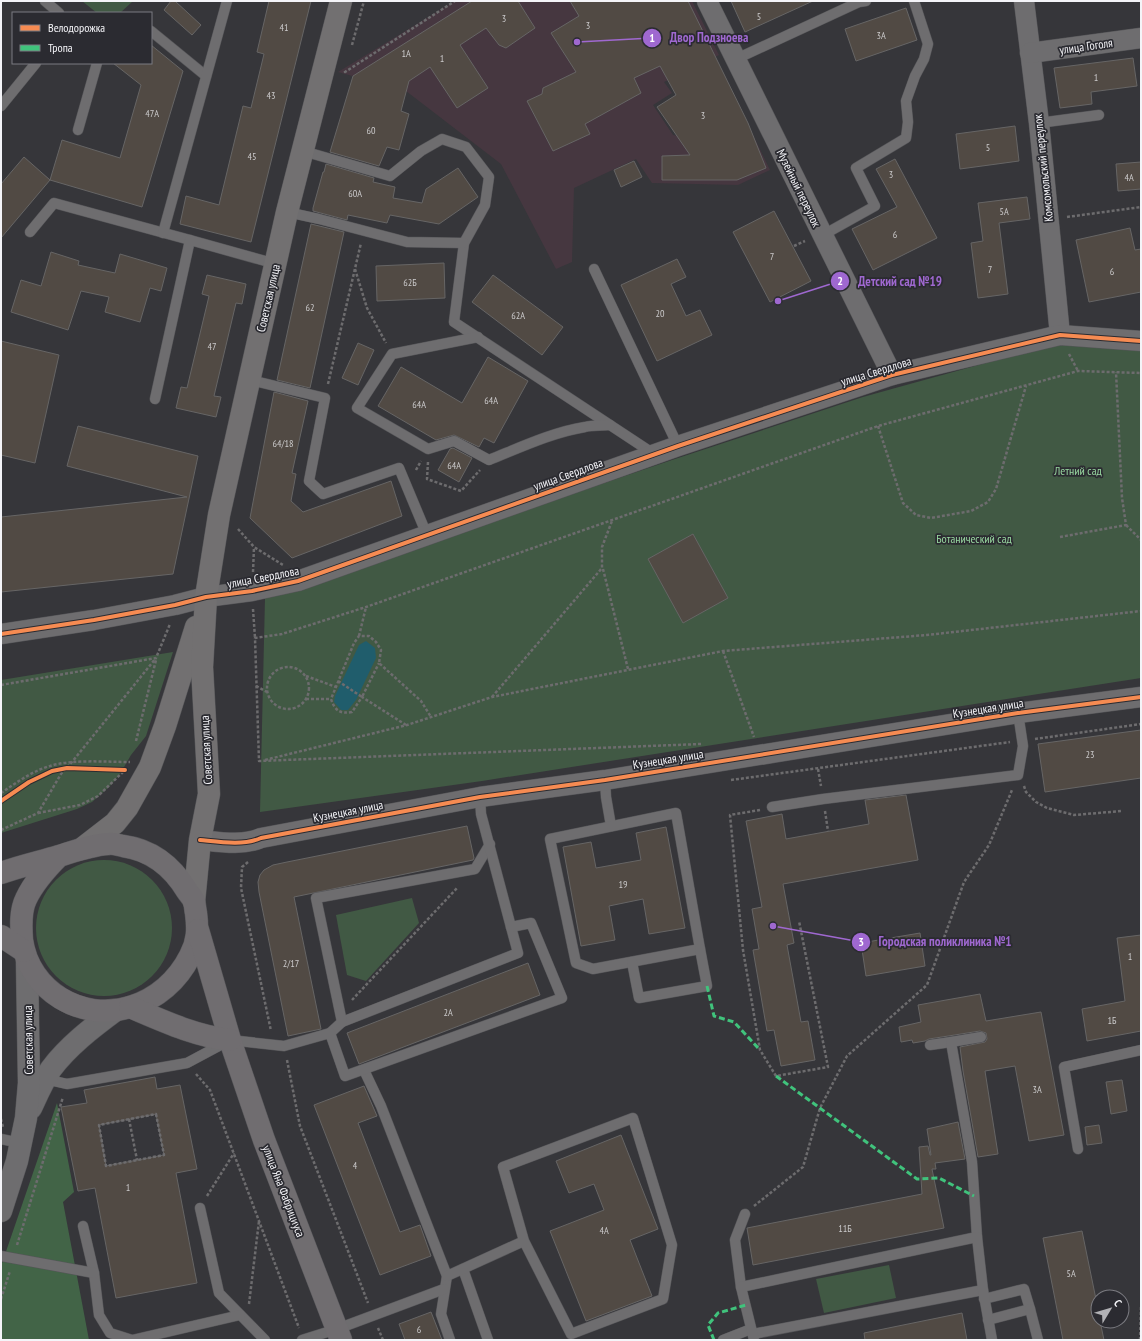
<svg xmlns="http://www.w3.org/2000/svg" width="1142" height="1341" font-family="'PT Sans Narrow',sans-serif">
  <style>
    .commercial { fill: #463740 }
    .green { fill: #415944 }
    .forest { fill: #426447 }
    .water { fill: #205d6c }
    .building { fill: #514a44; stroke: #666565; fill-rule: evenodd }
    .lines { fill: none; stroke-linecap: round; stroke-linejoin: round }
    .service-casing { stroke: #555558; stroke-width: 11 }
    .minor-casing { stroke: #555558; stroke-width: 21 }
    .tertiary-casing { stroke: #555558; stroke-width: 23 }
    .secondary-casing { stroke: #555558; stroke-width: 23 }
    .primary-casing { stroke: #555558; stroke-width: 23 }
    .path { stroke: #6d6c6e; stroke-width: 2.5; stroke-dasharray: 3 2; stroke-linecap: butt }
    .service { stroke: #6e6d6f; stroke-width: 10 }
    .minor { stroke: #6e6d6f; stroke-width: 20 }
    .tertiary { stroke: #6e6d6f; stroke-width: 22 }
    .secondary { stroke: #727071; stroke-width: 22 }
    .primary { stroke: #706d70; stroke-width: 22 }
    .quiet { stroke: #40c37c; stroke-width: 3; stroke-dasharray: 6 3; stroke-linecap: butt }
    .cycleway-casing { stroke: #2b2b31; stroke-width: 6 }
    .cycleway { stroke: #f68b52; stroke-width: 4 }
    .labels { text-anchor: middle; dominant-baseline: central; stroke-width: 3.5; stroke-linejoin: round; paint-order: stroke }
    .number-label { font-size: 10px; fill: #cbcacb }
    .street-label { font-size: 12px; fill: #f4f4f8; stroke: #2b2b31 }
    .park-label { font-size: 12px; fill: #98d7a0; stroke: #2b2b31 }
    .leader { fill: none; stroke: #9f68d0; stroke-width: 1.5 }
    .callout-dot { fill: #9f68d0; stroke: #2b2b31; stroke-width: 1.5 }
    .mark-label { font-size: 12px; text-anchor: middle; font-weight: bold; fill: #fff }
    .callout-label { font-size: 13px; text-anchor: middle; font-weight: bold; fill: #9f68d0; stroke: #2b2b31; stroke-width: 3.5; stroke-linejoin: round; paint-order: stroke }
  </style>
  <rect width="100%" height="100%" fill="#36363a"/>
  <polygon class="commercial" points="455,1 692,1 719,55 664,82 672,93 653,105 673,135 718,143 750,129 770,170 738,185 652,183 636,159 574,188 572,262 556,269 501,164 406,91 338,72"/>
  <g class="green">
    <polygon points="82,1 133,1 120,13 97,13"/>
    <polygon points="1058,343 1141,344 1141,678 482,781 260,812 265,598 672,460 863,397"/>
    <polygon points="173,652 146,736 131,755 120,774 109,787 92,802 77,809 1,833 1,680"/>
    <circle cx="104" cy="928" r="68"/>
    <polygon points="412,898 419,923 366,981 347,975 336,915"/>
    <polygon points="889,1265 896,1298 824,1313 816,1279"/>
  </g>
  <polygon class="forest" points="57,1103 74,1192 63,1202 89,1340 1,1340 1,1266"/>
  <polygon class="water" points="366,641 375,648 376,658 356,700 348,710 341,710 334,702 335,696 359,645"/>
  <g class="building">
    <polygon points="171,1 175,1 201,25 192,35 164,10"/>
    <polygon points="269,1 311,1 251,242 180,224 186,196 219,205 243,106 251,108 264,54 257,52"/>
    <polygon points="472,1 518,1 535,28 506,48 499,45 486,28 460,45 488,88 457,108 430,67 409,81 401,111 409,114 399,150 387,147 379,166 330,152 353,76"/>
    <polygon points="570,1 688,1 748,123 766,168 737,180 662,180 662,156 690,155 657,107 676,95 660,66 634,78 641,93 585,124 590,134 553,151 527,101 542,94 543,88 576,72 551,33 579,16"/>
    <polygon points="731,1 813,1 745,32"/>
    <polygon points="906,8 917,40 856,61 845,29"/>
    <polygon points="151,45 183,71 142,207 50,180 62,140 120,158 141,85 113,63 151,63"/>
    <polygon points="1133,58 1137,86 1091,92 1092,104 1060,108 1054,68"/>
    <polygon points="1015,126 1019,161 960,169 956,134"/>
    <polygon points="24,157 50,180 1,238 1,184"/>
    <polygon points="895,159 937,238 873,270 852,229 897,207 876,169"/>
    <polygon points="634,161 642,177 621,187 614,170"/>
    <polygon points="1141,162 1141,189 1118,191 1116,164"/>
    <polygon points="326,164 374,178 373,182 395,187 393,198 422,203 426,189 458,168 478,197 439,224 390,215 387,223 348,215 347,220 313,211 313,208 323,172 324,172"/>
    <polygon points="1027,197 1030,219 999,223 1008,294 978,298 971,243 983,241 978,203"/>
    <polygon points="774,211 811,281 770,302 733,232"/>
    <polygon points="311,224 344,232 310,388 277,380"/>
    <polygon points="1130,228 1135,250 1141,249 1141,292 1089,302 1076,240"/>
    <polygon points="51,252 79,261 78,265 115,273 120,254 167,268 161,291 150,288 140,322 105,312 109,297 81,291 68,330 11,312 21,280 41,286"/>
    <polygon points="677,259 686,277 671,284 686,316 700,310 712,335 657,361 621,285"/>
    <polygon points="444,263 445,298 377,301 376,266"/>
    <polygon points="207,275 246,284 242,304 236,303 214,396 221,397 216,417 176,408 181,387 187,388 209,296 202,294"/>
    <polygon points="493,275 563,327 542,355 472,302"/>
    <polygon points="1,341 59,355 35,463 1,455"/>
    <polygon points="358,343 374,350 358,385 342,378"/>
    <polygon points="488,357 528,381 494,443 484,438 479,447 454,435 436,440 378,406 401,367 462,403"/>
    <polygon points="274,392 308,401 292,473 296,474 291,501 303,512 391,481 402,516 292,558 250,518"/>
    <polygon points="78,426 198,456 173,574 1,592 1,517 187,497 67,466"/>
    <polygon points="453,448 472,458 459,482 438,470 450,449"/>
    <polygon points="693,534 728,598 683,623 648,559"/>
    <polygon points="1141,730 1141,778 1045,792 1038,744"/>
    <polygon points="906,795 918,860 783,884 794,943 787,945 801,1022 808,1021 815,1060 781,1066 774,1030 767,1031 753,950 759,949 752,909 762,907 746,821 782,814 786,839 869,824 865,800"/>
    <polygon points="467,826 474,858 473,860 294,897 321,1029 288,1036 259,892 258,882 260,875 264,870 273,865 287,862"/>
    <polygon points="666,827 685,928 649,934 643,899 609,906 615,940 581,946 563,847 591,842 596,868 641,860 636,833"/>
    <polygon points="920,933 925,966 866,976 861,943"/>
    <polygon points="1141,935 1141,1031 1087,1041 1082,1009 1125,1001 1117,938"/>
    <polygon points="528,963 540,995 359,1064 347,1033"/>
    <polygon points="980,994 986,1021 1041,1012 1064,1135 1029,1141 1015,1066 985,1071 998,1154 978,1157 963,1071 960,1047 985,1042 987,1039 986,1033 980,1031 929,1039 925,1041 913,1043 912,1040 901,1042 899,1027 921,1022 918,1005"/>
    <path d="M155,1077L157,1089L180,1085L197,1169L176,1173L197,1283L116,1298L95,1188L78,1191L61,1107L87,1103L84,1090ZM156,1114L164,1155L106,1166L99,1125Z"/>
    <polygon points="1122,1080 1127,1111 1111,1114 1106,1082"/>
    <polygon points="364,1086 377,1116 358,1123 400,1232 420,1225 431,1256 380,1275 314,1105"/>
    <polygon points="958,1122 965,1159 935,1163 936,1169 932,1169 944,1228 753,1265 747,1228 922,1194 919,1147 928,1146 930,1155 931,1155 927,1129"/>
    <polygon points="1099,1125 1102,1143 1087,1145 1085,1127"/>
    <polygon points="621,1135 658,1229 630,1240 652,1296 586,1321 550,1231 604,1210 594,1184 569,1193 556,1161"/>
    <polygon points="1082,1231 1098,1309 1098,1321 1100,1321 1104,1340 1063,1340 1043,1238"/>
    <polygon points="431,1312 442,1340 405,1340 399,1324"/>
    <polygon points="962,1313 967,1340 865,1340 864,1333"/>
  </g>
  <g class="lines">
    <defs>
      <g id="service">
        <polyline points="45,1 59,13"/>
        <polyline points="151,31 206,76"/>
        <polyline points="736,59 859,2 866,1"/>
        <polyline points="1,106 36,63"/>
        <polyline points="1039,123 1099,115"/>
        <polyline points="78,130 97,63"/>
        <polyline points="303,151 390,176 421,151 442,139 466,147 489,177 485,205 464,243 454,322 654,454"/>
        <polyline points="287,212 319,219 407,242 464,243"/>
        <polyline points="30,232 54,203 190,240"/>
        <polyline points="163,233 227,1"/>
        <polyline points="823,235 875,206 856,168 906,138 908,122 906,101 915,76 924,59 928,44 914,1"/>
        <polyline points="594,269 678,446"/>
        <path d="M478,337L392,354L357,408L428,449L454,441L489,460C519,448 553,432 585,427C593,425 602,426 610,425"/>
        <polyline points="250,380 325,398 309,481 323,494 399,468 427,535"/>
        <polyline points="155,399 190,240 276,264"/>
        <polyline points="605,780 606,797 611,826"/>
        <polyline points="772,807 823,799 1018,775 1023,746 1018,713"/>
        <polygon points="676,813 700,949 593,969 576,963 550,839"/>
        <polyline points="632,962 639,998 707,986 700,949"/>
        <polyline points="342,1022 518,953 511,927"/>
        <polyline points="330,1033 342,1022 316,898 475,869 490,844"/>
        <polyline points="930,1045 951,1042"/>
        <polyline points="364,1070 381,1106 447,1276 441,1314 450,1340"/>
        <polyline points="45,1079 67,1084 187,1063 230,1040 284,1046 330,1033 345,1076 562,998 531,923 511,927 481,814 480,797"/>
        <polyline points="1,1139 20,1143"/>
        <polyline points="1078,1149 1064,1067 1141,1050"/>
        <polyline points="200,1208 219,1293 265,1340"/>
        <polyline points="83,1226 94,1273 99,1315 110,1333 132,1340 240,1315"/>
        <polyline points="977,1237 972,1162 951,1042 981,1037"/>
        <polyline points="1,1256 94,1273"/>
        <polyline points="463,1269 488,1340"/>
        <polyline points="447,1276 524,1241 503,1167 633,1118 672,1245 663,1299 571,1334 524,1241"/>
        <polyline points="741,1287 735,1240 745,1214"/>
        <polyline points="984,1299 1024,1289 1030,1309 988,1320"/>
        <polyline points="1030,1309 1038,1340"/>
        <polyline points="753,1334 983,1290"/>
        <polyline points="302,1340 337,1329 444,1289"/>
        <polyline points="723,1340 751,1329"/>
        <polyline points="754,1340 741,1287 977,1237 983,1290 992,1340"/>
      </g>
      <g id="minor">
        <polyline points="707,1 892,375"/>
        <polyline points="1024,1 1039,123 1060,335"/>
        <polyline points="1030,53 1141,38"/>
        <polyline points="1,634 94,620 175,605 206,597 252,591 298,581 678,446 892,375 1060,335 1141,341"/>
        <path d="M200,840C220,842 243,846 261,838L480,797L605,780L1018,713L1141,697"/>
      </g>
      <g id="tertiary">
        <path d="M31,1108C37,1095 43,1081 51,1069C68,1046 93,1027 116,1010"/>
        <polyline points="1,1211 17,1161 26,1118 29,1083 27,962"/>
      </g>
      <g id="secondary">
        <polyline points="84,847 115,823 127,808 150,767 165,726 196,627"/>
        <polyline points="194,902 200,840 209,794 202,667 206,597 219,515 287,212 341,1"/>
      </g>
      <g id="primary">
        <path d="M1,873C20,866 39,862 59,856C75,851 91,845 108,844C113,843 118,845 123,846C152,850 172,866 187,891C189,894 192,897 194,901C195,904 195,909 196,913C198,929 198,941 190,956C178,980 157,999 130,1007C82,1022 29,991 22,940C21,927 20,911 26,899C34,882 46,869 59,856"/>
        <polyline points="198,930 230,1040 264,1140 341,1340"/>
        <polyline points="1,936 24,951"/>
        <path d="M130,1007C163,1021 195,1036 230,1040"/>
      </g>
    </defs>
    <use href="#service" class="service-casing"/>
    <use href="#minor" class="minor-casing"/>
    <use href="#tertiary" class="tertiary-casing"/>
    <use href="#secondary" class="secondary-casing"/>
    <use href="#primary" class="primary-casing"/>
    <g class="path">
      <polyline points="352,45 364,1"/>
      <polyline points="345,71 345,72 455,1"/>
      <polyline points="1067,217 1141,207"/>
      <polyline points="794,246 805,241"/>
      <polyline points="355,269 367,308 386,343"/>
      <polyline points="1069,354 1078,371"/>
      <polyline points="328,384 361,243"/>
      <polyline points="878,426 903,503 916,515 931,518 971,511 988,502 996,489 1026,386"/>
      <polyline points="428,462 427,479 461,491 480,470"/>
      <polyline points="416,470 421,461"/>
      <polyline points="1126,525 1141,540"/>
      <polyline points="238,529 254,547 283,565"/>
      <polyline points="1060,537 1126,525 1122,498 1116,372"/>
      <polyline points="603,569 628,669"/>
      <polyline points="253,572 254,547"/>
      <polyline points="253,609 255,638"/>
      <polyline points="359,636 366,607"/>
      <polyline points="723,651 754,737"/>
      <circle cx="288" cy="688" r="21"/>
      <polyline points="306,676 336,687"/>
      <polyline points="338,681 362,697 379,663"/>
      <polyline points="1,685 156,658 170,624"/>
      <polyline points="256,686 267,692"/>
      <polyline points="492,697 602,568 602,547 612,521"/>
      <polyline points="306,699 331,699"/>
      <path d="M406,725L362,697L352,712C340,714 335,711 331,699L354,643L359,636H369L376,642L381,650L379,663L421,701L431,717"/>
      <polyline points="1035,739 1141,724"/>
      <polyline points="136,741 156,660"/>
      <polyline points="701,744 259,761 255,638 282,634 366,607 878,426 1078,371 1141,373"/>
      <polyline points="265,760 407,725 492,697 723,651 927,635 1141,611"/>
      <polyline points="818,769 821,786"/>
      <polyline points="731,780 1010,742"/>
      <polyline points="1024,786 1026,792 1036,802 1047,808 1074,815 1122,811"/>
      <path d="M1,793C16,783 32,771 50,766C72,759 107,762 130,762"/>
      <polyline points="760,810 730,815 743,950 760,1050 776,1076 828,1067 799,921"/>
      <polyline points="825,811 828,831"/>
      <polyline points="38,813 80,805 98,796 124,771"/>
      <polyline points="1,830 38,813 61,774 72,762 156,658"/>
      <polyline points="248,862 242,867 241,888 271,1031"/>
      <polyline points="352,1000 458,887"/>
      <polyline points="287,1060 300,1126 368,1303"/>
      <polyline points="196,1074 210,1090 299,1328"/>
      <polygon points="156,1114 164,1155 106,1166 99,1125"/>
      <polyline points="1,1119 3,1127"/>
      <polyline points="129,1119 137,1160"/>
      <polyline points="207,1196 234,1153"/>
      <polyline points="754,1206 803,1167 820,1108 847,1056 927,985 964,882 989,845 1012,790"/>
      <polyline points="17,1245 63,1097"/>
      <polyline points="1,1299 10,1271"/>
      <polyline points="249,1304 259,1221"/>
      <polyline points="378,1328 383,1340"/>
      <polyline points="1140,1340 1141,1307"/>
    </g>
    <use href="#service" class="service"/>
    <use href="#minor" class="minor"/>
    <use href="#tertiary" class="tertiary"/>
    <use href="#secondary" class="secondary"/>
    <use href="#primary" class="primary"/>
    <g class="quiet">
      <polyline points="707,986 714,1016 734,1022 760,1050"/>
      <polyline points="776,1076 917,1179 939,1178 974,1196"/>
      <polyline points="714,1340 708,1325 718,1313 746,1305"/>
    </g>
    <defs>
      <g id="cycleway">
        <polyline points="1,634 94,620 175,605 206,597 252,591 298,581 678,446 892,375 1060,335 1141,341"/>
        <polyline points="1,801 29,782 52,771 67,768 125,770"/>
        <path d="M200,840C220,842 243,846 261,838L480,797L605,780L1018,713L1141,697"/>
      </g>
    </defs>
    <use href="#cycleway" class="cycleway-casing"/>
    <use href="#cycleway" class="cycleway"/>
  </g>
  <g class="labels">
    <g class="number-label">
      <text x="759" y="16">5</text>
      <text x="504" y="18">3</text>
      <text x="588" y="25">3</text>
      <text x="284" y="27">41</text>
      <text x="881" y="35">3А</text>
      <text x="406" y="53">1А</text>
      <text x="442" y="58">1</text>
      <text x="1096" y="77">1</text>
      <text x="271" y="95">43</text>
      <text x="152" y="113">47А</text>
      <text x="703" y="115">3</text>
      <text x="371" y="130">60</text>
      <text x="988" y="147">5</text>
      <text x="252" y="156">45</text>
      <text x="891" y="174">3</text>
      <text x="1129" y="177">4А</text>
      <text x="355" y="193">60А</text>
      <text x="1004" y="211">5А</text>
      <text x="895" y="234">6</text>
      <text x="772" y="256">7</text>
      <text x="990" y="269">7</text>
      <text x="1112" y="271">6</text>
      <text x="410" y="282">62Б</text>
      <text x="310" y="307">62</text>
      <text x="660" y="313">20</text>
      <text x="518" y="315">62А</text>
      <text x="212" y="346">47</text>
      <text x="491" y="400">64А</text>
      <text x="419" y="404">64А</text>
      <text x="283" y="443">64/18</text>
      <text x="454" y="465">64А</text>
      <text x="1090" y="754">23</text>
      <text x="623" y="884">19</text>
      <text x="1130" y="956">1</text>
      <text x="291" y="963">2/17</text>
      <text x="448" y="1012">2А</text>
      <text x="1112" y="1020">1Б</text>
      <text x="1037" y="1089">3А</text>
      <text x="355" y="1165">4</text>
      <text x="128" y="1187">1</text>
      <text x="845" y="1228">11Б</text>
      <text x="604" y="1230">4А</text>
      <text x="1071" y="1273">5А</text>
      <text x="419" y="1329">6</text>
    </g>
    <g class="street-label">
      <text transform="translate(1086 46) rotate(-8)">улица Гоголя</text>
      <text transform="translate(1043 168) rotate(-96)">Комсомольский переулок</text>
      <text transform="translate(799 188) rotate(64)">Музейный переулок</text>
      <text transform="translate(268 298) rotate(-77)">Советская улица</text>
      <text transform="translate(876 371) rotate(-17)">улица Свердлова</text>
      <text transform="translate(568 474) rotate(-20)">улица Свердлова</text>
      <text transform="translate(263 577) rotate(-11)">улица Свердлова</text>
      <text transform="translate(988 708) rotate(-9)">Кузнецкая улица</text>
      <text transform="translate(206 750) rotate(-93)">Советская улица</text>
      <text transform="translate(668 759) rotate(-9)">Кузнецкая улица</text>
      <text transform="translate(348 811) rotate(-11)">Кузнецкая улица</text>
      <text transform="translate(28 1040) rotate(-91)">Советская улица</text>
      <text transform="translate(284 1191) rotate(69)">улица Яна Фабрициуса</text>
    </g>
    <g class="park-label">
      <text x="1078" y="470">Летний сад</text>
      <text x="974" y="538">Ботанический сад</text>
    </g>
  </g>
  <path class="leader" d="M577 42L652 38M778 301L840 281M773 926L861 942"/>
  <g class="callout-dot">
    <circle cx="577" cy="42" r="4"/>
    <circle cx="778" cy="301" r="4"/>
    <circle cx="773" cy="926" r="4"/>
    <circle cx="652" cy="38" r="10"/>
    <circle cx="840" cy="281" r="10"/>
    <circle cx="861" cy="942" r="10"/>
  </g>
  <g class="mark-label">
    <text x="652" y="42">1</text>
    <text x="840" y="285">2</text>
    <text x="861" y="946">3</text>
  </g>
  <g class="callout-label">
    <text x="709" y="42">Двор Подзноева</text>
    <text x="900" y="286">Детский сад №19</text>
    <text x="945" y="946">Городская поликлиника №1</text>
  </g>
  <rect width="1142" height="1341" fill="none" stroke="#f4f4f8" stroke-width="4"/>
  <rect x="12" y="12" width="140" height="52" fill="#2b2b31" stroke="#7b7b81"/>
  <rect x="20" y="25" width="20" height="6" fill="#f68b52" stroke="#7b7b81"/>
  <text x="48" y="32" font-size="12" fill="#f4f4f8">Велодорожка</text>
  <rect x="20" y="45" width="20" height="6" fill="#40c37c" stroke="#7b7b81"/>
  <text x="48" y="52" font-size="12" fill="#f4f4f8">Тропа</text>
  <g transform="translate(1110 1309) rotate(52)"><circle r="19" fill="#2b2b31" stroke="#7b7b81"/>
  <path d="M0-3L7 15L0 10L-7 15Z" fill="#b2b2b6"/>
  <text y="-6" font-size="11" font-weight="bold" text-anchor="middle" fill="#f4f4f8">С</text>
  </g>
</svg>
